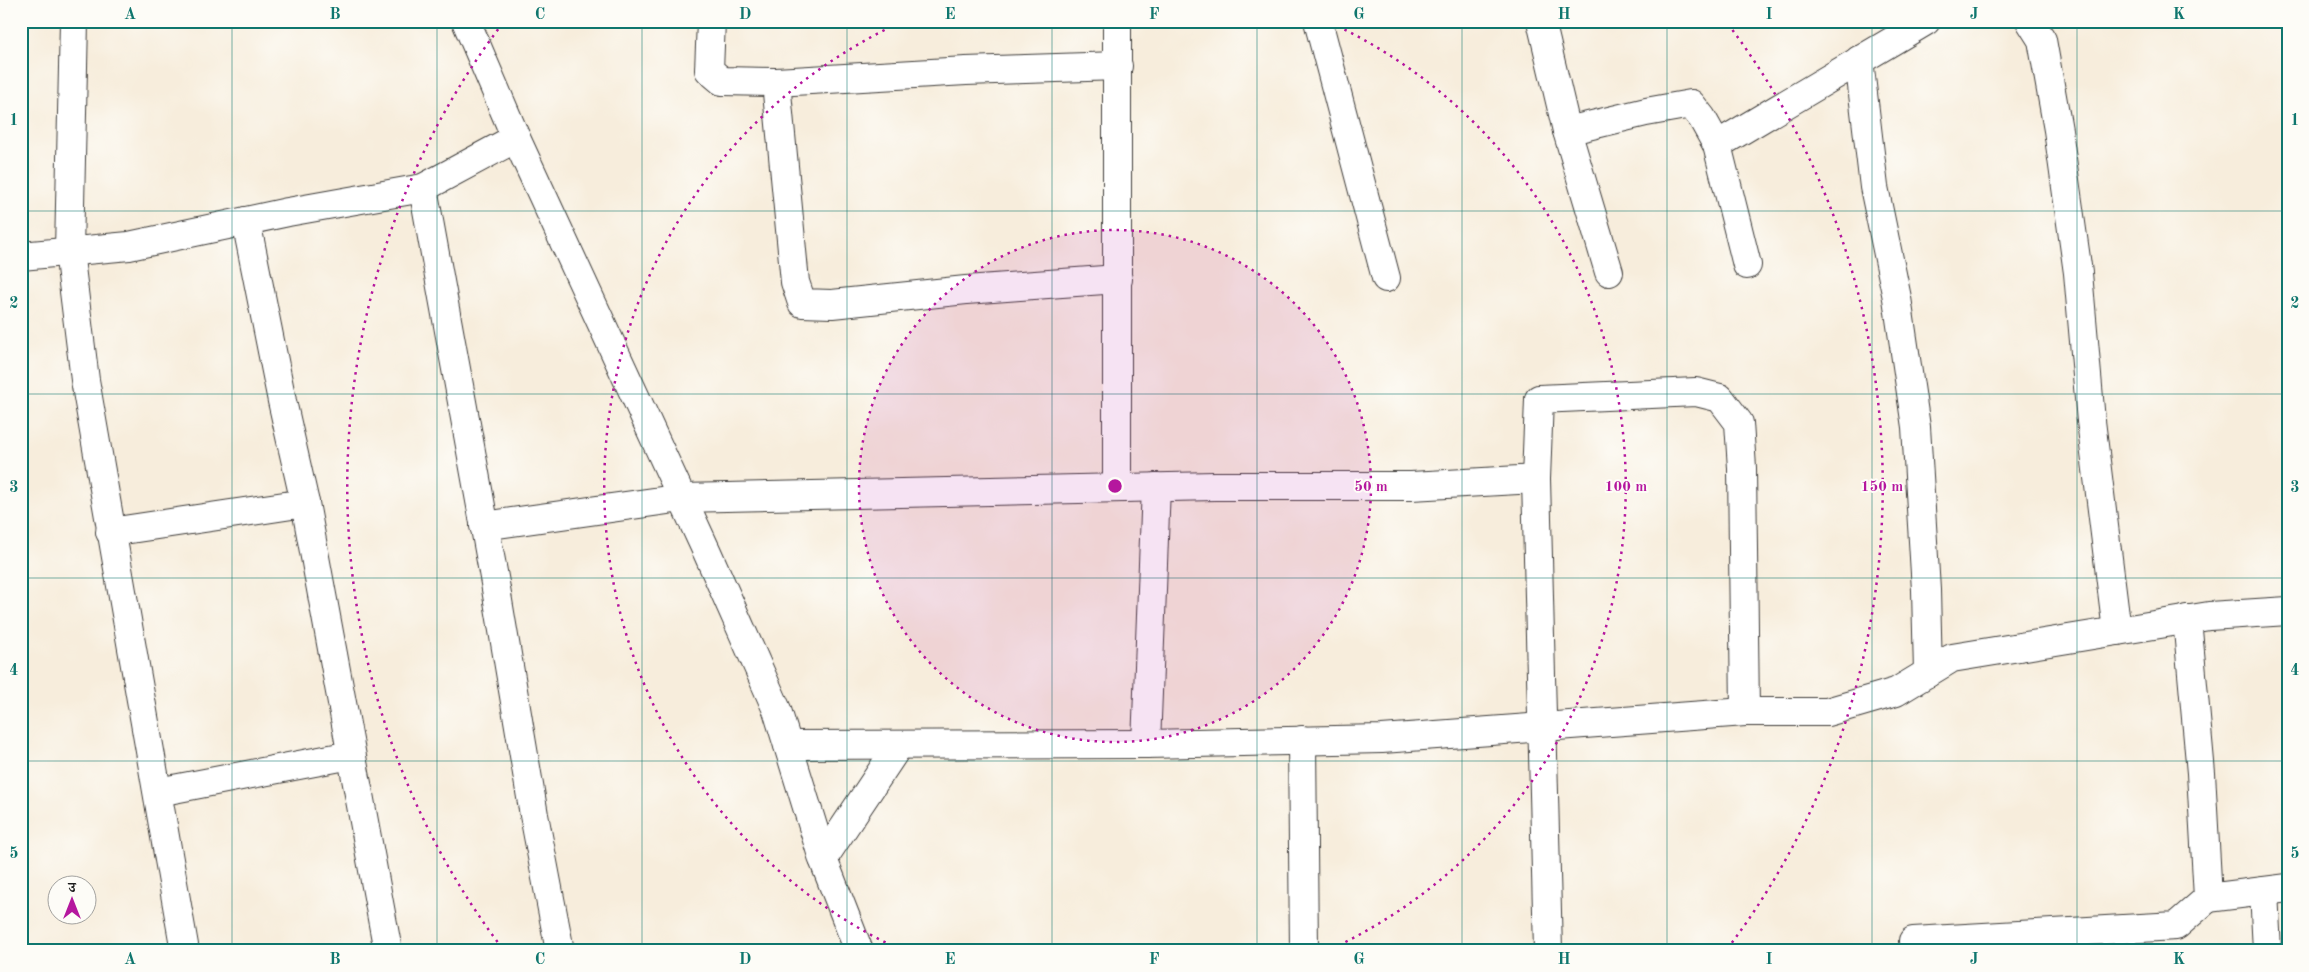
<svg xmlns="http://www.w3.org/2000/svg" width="2309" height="972" font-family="'Old Standard TT','Noto Serif Devanagari',serif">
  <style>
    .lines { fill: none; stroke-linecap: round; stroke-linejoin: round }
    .minor-casing { stroke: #3d3b39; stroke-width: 30 }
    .minor { stroke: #fff; stroke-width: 28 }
    .grid { fill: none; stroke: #0f766e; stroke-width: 1; stroke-opacity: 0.55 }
    .ring { fill: none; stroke: #b5179e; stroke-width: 2.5; stroke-dasharray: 2.5 5 }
    .centre { fill: #b5179e; stroke: #fdfcf7; stroke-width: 2.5 }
    .ring-label { font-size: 15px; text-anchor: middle; font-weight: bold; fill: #b5179e; stroke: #fdfcf7; stroke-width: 4; stroke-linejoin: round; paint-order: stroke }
    .neatline { fill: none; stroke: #0f766e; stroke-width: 2 }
    .grid-label { font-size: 16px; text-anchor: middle; font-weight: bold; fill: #0f766e }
  </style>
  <rect width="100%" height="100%" fill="#fdfcf7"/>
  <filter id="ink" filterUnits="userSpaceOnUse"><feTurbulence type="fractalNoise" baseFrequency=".02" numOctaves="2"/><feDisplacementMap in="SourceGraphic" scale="10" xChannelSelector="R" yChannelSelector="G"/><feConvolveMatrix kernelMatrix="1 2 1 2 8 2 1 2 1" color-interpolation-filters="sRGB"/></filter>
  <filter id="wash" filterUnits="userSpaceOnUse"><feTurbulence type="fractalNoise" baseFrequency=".0096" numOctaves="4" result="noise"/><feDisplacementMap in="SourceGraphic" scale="20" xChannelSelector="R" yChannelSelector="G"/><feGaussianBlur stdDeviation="1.12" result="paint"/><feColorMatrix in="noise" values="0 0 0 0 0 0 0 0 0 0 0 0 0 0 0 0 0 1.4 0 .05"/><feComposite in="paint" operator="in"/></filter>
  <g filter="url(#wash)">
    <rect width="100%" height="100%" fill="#f7eddc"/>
  </g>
  <g filter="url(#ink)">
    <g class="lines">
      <defs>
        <g id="minor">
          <polyline points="74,21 69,251 85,380 185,951"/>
          <polyline points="466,21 516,138 707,552 777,710 823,859 859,951"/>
          <polyline points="711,21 709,70 722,81 776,82 966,71 1118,66"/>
          <polyline points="1318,21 1386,278"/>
          <polyline points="1541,21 1567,131 1609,272"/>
          <polyline points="2030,21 2042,40 2058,130 2078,273 2091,421 2117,631"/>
          <polyline points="1859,60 1874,187 1897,298 1916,427 1926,590 1928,673"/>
          <polyline points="776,82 795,282 802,303 832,304 966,290 1118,279"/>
          <polyline points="1567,131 1646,112 1691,104 1702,118 1717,145 1747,265"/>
          <polyline points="1717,145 1926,21"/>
          <polyline points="423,188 495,583 534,815 560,951"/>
          <polyline points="246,221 282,401 305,503 388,951"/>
          <polyline points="21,256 129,246 288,212 423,188 516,138"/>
          <polyline points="1117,487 1117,21"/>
          <polyline points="484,526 682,498 1215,486 1411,486 1536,479"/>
          <polyline points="110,532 305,503"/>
          <polyline points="1302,740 1304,951"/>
          <polyline points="1146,744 1156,487"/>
          <polyline points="788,745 1146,744 1382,739 1745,712 1827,712 1896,692 1952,658 2209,616 2288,611"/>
          <polyline points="158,792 351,755"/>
          <polyline points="823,859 899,745"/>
          <polyline points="2264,891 2267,951"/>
          <polyline points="2208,898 2288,888"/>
          <polyline points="1913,941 2176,926 2208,898 2201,773 2187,619"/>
          <polyline points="1548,951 1536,479 1539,399 1696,392 1720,398 1739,423 1742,468 1745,712"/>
        </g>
      </defs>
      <use href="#minor" class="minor-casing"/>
      <use href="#minor" class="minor"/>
    </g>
  </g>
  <path class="grid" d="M232,21V951M437,21V951M642,21V951M847,21V951M1052,21V951M1257,21V951M1462,21V951M1667,21V951M1872,21V951M2077,21V951M21,211H2288M21,394H2288M21,578H2288M21,761H2288"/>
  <circle cx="1115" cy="486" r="256" fill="#b5179e" fill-opacity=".12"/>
  <g class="ring">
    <circle cx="1115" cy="486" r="256"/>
    <path d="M899 949A511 511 0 0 1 899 23M1331 23A511 511 0 0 1 1331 949"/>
    <path d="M502 948A767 767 0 0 1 502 24M1728 24A767 767 0 0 1 1728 948"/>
  </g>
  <circle cx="1115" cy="486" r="8" class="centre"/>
  <g class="ring-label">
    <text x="1371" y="491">50 m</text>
    <text x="1626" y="491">100 m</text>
    <text x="1882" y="491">150 m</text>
  </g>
  <rect width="2309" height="972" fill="none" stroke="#fdfcf7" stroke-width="55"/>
  <g transform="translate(72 900)"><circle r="24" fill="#fdfcf7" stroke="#a3a29f"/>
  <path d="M0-4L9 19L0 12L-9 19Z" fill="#b5179e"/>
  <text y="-8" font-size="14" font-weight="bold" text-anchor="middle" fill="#1c1c1c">उ</text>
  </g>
  <rect x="28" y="28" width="2254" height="916" class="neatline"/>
  <g class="grid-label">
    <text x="130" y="19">A</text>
    <text x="335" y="19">B</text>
    <text x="540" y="19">C</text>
    <text x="745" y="19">D</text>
    <text x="950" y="19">E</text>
    <text x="1154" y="19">F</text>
    <text x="1359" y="19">G</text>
    <text x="1564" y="19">H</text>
    <text x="1769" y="19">I</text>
    <text x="1974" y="19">J</text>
    <text x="2179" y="19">K</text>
    <text x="14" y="125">1</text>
    <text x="2295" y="125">1</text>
    <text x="14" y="308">2</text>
    <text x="2295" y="308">2</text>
    <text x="14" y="492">3</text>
    <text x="2295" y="492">3</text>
    <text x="14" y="675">4</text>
    <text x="2295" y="675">4</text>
    <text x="14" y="858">5</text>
    <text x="2295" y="858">5</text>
    <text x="130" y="964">A</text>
    <text x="335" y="964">B</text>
    <text x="540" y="964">C</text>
    <text x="745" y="964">D</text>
    <text x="950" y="964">E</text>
    <text x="1154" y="964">F</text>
    <text x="1359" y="964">G</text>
    <text x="1564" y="964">H</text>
    <text x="1769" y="964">I</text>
    <text x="1974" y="964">J</text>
    <text x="2179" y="964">K</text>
  </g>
</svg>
